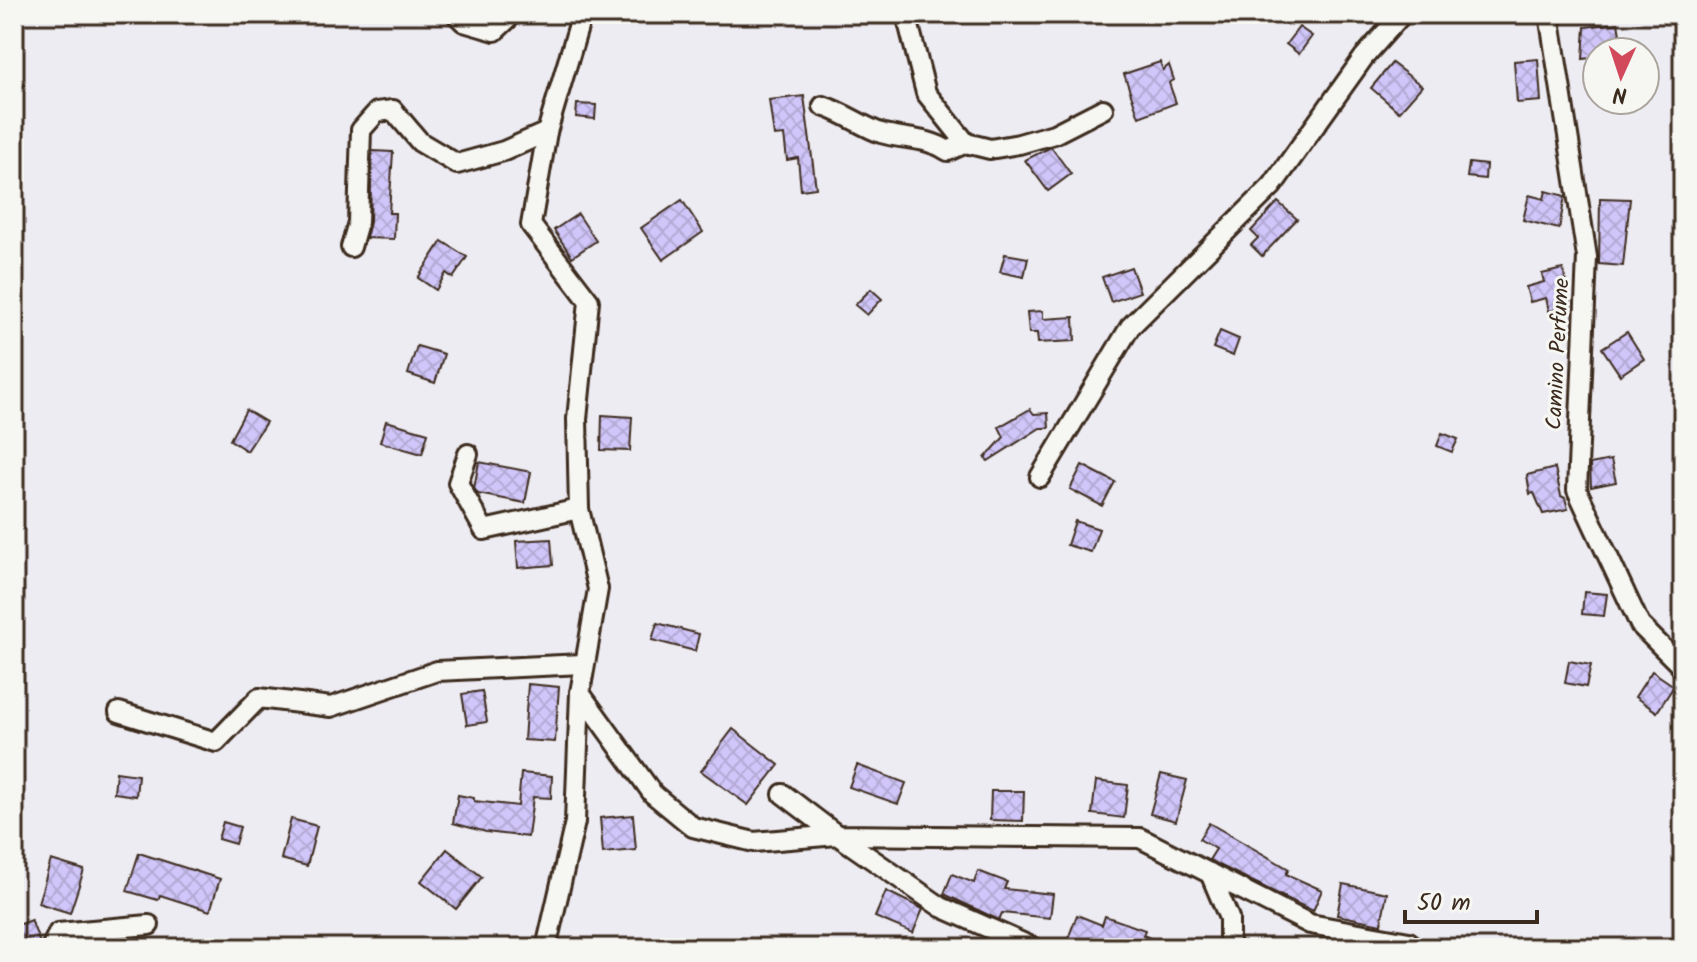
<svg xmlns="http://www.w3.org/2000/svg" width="1697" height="962" font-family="Kalam,sans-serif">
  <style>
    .building { fill: url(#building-cross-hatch); stroke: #3b2a1e; stroke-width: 2 }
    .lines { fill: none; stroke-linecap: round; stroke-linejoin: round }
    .street-casing { stroke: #3b2a1e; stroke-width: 24 }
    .street { stroke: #f6f6f2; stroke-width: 18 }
    .labels { text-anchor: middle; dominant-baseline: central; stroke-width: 6; stroke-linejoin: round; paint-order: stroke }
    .street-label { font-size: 22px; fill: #3b2a1e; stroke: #f6f6f2 }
  </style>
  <defs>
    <pattern id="building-cross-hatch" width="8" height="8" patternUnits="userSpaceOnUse" patternTransform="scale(2)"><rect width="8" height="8" fill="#d0c6f9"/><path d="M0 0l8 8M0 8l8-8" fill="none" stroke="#b4aad5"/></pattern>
  </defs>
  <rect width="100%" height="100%" fill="#eeecf3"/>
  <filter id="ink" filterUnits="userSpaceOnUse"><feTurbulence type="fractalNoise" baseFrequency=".0125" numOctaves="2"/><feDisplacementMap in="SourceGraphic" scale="16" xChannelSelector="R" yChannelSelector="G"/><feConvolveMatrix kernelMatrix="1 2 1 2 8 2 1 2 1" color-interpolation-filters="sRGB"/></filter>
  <g filter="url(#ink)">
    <g class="building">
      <polygon points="1618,23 1623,52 1597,52 1597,57 1583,59 1585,27"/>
      <polygon points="1299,27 1312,36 1299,54 1286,44"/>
      <polygon points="1538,59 1541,101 1517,103 1514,61"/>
      <polygon points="1160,62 1163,70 1169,65 1174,80 1169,83 1176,103 1139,117 1124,74"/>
      <polygon points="1392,63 1422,86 1399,112 1371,88"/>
      <polygon points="804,96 816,188 801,190 798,158 787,160 784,135 774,136 769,100"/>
      <polygon points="577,104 596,105 595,119 576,117"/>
      <polygon points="1051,147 1071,174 1048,191 1025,160"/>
      <polygon points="372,151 393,152 389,213 395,213 394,239 366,238 370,222"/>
      <polygon points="1469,163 1486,165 1485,179 1467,177"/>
      <polygon points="1546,191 1565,196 1559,229 1523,220 1529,195 1544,199"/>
      <polygon points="1600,198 1630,199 1623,266 1599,264"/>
      <polygon points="682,200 703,232 663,260 641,228"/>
      <polygon points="1278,202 1297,219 1262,256 1251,245 1258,238 1251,231"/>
      <polygon points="578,214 596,241 572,257 554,230"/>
      <polygon points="442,241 467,257 453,278 446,273 436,290 418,278"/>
      <polygon points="1005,254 1028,258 1024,277 1000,272"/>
      <polygon points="1131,267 1140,292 1111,302 1102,277"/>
      <polygon points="1563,269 1571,306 1549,311 1546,298 1530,302 1526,287 1544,282 1542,274"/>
      <polygon points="871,289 882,299 867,315 855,305"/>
      <polygon points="1043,311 1043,319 1074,317 1075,341 1038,343 1037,333 1029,333 1027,312"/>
      <polygon points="1220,331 1239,339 1233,356 1213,348"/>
      <polygon points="1627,332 1644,359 1620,375 1602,348"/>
      <polygon points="417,346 444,354 435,383 408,374"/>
      <polygon points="1030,409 1034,414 1048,413 1049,428 1040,428 988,461 985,458 1004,437 999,427"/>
      <polygon points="246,410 266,422 247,451 230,440"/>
      <polygon points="602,415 632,417 630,451 601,450"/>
      <polygon points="386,421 428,433 422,454 380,442"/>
      <polygon points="1442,433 1458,439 1452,452 1437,446"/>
      <polygon points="1611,460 1616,482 1591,487 1590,464"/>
      <polygon points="479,462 531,472 525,503 478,494 474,488"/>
      <polygon points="1082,465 1115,482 1102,506 1070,489"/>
      <polygon points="1555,468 1561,496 1565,498 1568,509 1543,514 1534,493 1530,494 1527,475"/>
      <polygon points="1075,521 1099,529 1091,552 1067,545"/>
      <polygon points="551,539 553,565 518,568 516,541"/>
      <polygon points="1584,592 1607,594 1604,616 1582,614"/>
      <polygon points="657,623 699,634 695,651 652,640"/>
      <polygon points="1569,661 1591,665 1586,687 1565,683"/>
      <polygon points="1652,671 1674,686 1657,712 1635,697"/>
      <polygon points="528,684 559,687 555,742 524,740"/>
      <polygon points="482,691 487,722 467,725 462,694"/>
      <polygon points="733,729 779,765 748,805 701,771"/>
      <polygon points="857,765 906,783 898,804 849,787"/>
      <polygon points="116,772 138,775 136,796 114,793"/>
      <polygon points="521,773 552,776 551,798 533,797 528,837 486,832 453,823 458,795 474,798 474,801 518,806"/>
      <polygon points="1161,774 1187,780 1176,821 1150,814"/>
      <polygon points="1096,781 1128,785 1124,818 1092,814"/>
      <polygon points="991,791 1024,791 1023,821 990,820"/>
      <polygon points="633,815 636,850 603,853 600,818"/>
      <polygon points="291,819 317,826 307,866 281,859"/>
      <polygon points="223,822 240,827 235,844 218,839"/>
      <polygon points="1209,823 1289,869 1286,874 1322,890 1313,911 1209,860 1216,849 1199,839"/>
      <polygon points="447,849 482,877 456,909 421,881"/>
      <polygon points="139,853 220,879 210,911 160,895 158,900 127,891"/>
      <polygon points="51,860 84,870 70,913 38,903"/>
      <polygon points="978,871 1007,882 1004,889 1053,894 1050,918 1002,913 999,920 944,894 952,874 974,883"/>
      <polygon points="1343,884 1387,893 1381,924 1337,915"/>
      <polygon points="886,891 923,909 913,933 875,917"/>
      <polygon points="1077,915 1102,925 1105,916 1145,930 1143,935 1173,948 1116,948 1093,940 1090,948 1078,948 1066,944"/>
      <polygon points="31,920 40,943 23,948 15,926"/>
    </g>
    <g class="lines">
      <defs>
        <g id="street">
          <polyline points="456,14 464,22 495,31 513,14"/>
          <polyline points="906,14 926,93 966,143 990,149 1019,144 1054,134 1103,109"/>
          <polyline points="1549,14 1587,257 1577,490 1640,625 1683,668"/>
          <path d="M823,106C845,113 863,127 881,133C905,140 927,137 948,151L966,143"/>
          <polyline points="351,247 358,222 361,130 377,112 393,110 420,142 457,164 504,151 547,132"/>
          <polyline points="468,454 458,483 484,530 579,509"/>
          <polyline points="1040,477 1130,327 1272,186 1364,57 1402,14"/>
          <polyline points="580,693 653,794 693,827 754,842 837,835 941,907 1034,948"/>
          <polyline points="119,712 216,742 259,698 331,707 437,671 583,664"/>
          <polyline points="783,794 837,835 1140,838 1310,924 1409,942"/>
          <polyline points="1210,873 1229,918 1229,948"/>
          <polyline points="51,948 58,933 149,925"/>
          <polyline points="546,948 575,822 580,693 598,589 579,509 577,419 589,301 531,225 547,132 582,14"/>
        </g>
      </defs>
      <use href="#street" class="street-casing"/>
      <use href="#street" class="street"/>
    </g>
  </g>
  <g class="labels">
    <g class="street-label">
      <text transform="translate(1559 354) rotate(-87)">Camino Perfume</text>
    </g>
  </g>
  <rect width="1697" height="962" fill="none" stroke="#f6f6f2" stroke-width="48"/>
  <rect x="24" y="24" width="1649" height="914" fill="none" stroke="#3b2a1e" stroke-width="3" filter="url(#ink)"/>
  <g transform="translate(1621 76) rotate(183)"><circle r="38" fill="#f6f6f2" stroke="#aba49d" stroke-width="2"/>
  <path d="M0-6L14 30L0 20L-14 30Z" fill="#d1495b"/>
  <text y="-12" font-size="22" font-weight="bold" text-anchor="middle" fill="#3b2a1e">N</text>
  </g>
  <path d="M1405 910v12h132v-12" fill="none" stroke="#3b2a1e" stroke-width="4"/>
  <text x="1417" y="910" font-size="24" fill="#3b2a1e" stroke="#f6f6f2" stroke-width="6" paint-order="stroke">50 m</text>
</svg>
